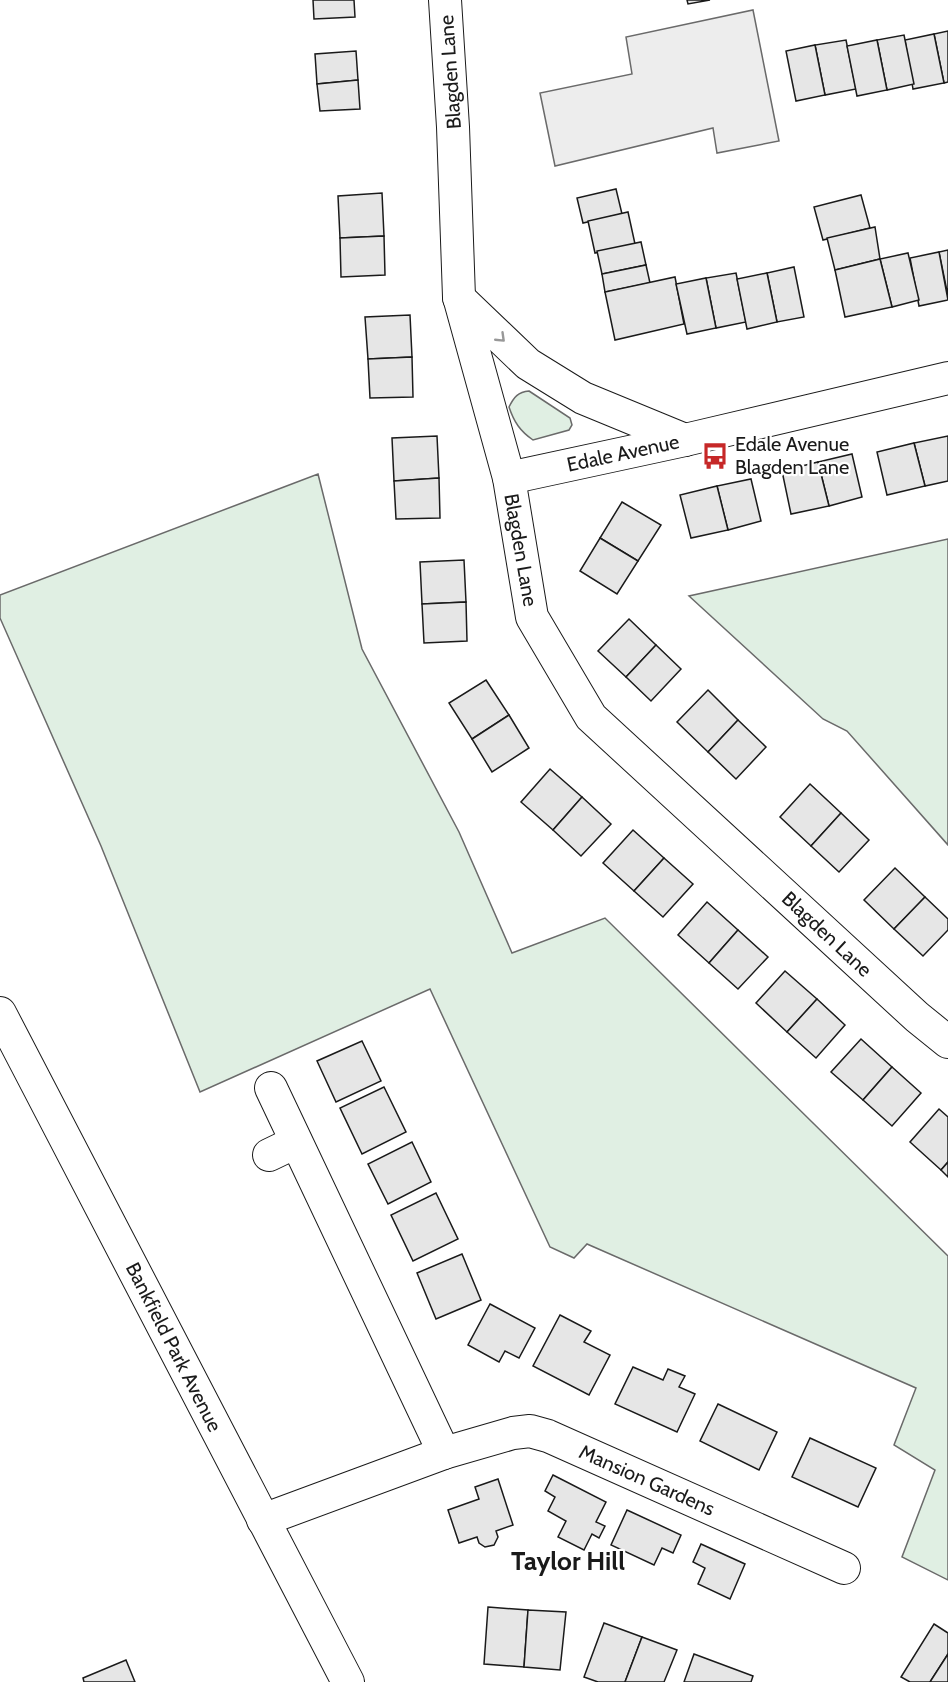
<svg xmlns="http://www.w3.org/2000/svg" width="948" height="1682" font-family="Cabin,sans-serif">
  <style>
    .green { fill: #e0efe3; stroke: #6a6a6a; stroke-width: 1.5 }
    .parking { fill: #ededed; stroke: #6a6a6a; stroke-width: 1.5 }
    .building { fill: #e6e6e6; stroke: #1a1a1a; stroke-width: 1.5 }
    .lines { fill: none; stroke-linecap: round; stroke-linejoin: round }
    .minor-casing { stroke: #1a1a1a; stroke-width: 34 }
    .minor { stroke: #fff; stroke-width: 32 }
    .oneway { stroke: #989898 }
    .labels { text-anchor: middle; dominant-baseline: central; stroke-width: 4.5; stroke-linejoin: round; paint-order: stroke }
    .street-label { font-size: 20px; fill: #1a1a1a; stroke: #fff }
    .poi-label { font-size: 20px; fill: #1a1a1a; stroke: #fff; text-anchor: start }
    .district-label { font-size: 26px; font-weight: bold; fill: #1a1a1a; stroke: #fff }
  </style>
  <rect width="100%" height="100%" fill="#fff"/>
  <g class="green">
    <path d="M529,391L570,418L572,425L569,430L533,440C520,431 514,422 509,407C514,397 518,392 529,391Z"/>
    <polygon points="318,474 362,649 459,832 512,953 605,918 948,1256 948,1580 902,1557 935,1470 894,1445 916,1388 587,1244 574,1258 550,1247 430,989 200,1092 101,846 0,618 0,595"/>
    <polygon points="948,539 948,845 847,731 823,719 689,596"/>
  </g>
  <polygon class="parking" points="753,10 779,141 717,153 713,128 555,166 540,93 632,74 626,37"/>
  <g class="building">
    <polygon points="313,0 354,0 355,17 314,19"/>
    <polygon points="687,0 710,0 688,4"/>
    <polygon points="948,31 948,82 944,83 934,34"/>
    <polygon points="934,34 944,83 913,89 905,40"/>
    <polygon points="904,35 914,84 887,90 877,40"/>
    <polygon points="846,40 856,89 825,95 815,45"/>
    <polygon points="877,40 887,90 857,96 847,46"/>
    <polygon points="815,45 825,95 796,101 786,51"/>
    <polygon points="356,51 358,80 317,84 315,54"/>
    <polygon points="358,80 360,109 320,111 317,84"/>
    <polygon points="616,189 622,214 583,223 577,198"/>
    <polygon points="382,193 384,236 340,238 338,196"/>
    <polygon points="861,195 870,228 823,240 814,207"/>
    <polygon points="628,212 635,244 595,253 588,221"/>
    <polygon points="875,227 880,259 835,270 827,238"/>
    <polygon points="384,236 385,275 341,277 340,238"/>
    <polygon points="641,242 646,265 602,274 597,251"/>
    <polygon points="948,250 948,296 939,252"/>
    <polygon points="939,252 948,300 919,306 910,258"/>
    <polygon points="908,253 919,300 892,307 880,259"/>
    <polygon points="880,259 892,307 845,317 835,270"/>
    <polygon points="646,265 650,283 605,292 602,274"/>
    <polygon points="794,267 804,317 777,322 767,273"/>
    <polygon points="736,273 746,322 716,328 706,278"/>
    <polygon points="767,273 777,322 747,329 737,279"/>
    <polygon points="675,277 684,324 615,340 605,292"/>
    <polygon points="706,278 716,328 687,334 676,284"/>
    <polygon points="410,315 412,357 368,359 365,317"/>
    <polygon points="412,357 413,397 370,398 368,359"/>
    <polygon points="437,436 439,478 394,481 392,438"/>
    <polygon points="948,436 948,481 925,486 914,443"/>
    <polygon points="914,443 925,486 887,495 877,452"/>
    <polygon points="852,454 862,497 829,506 818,462"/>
    <polygon points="818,462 829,506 791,514 782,471"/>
    <polygon points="439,478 440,518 396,519 394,481"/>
    <polygon points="751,479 761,521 728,530 717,486"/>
    <polygon points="717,486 728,530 691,538 680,495"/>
    <polygon points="622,502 661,525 638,561 600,538"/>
    <polygon points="600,538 638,561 617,594 580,571"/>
    <polygon points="464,560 466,602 422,604 420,562"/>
    <polygon points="466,602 467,641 424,643 422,604"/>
    <polygon points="629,619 656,645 626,677 598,651"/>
    <polygon points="656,645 681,669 651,701 626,677"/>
    <polygon points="486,680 509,715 472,739 449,703"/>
    <polygon points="708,690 738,720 708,752 677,722"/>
    <polygon points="509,715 529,748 492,772 472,739"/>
    <polygon points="738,720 766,747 736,779 708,752"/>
    <polygon points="550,769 582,797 553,830 521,802"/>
    <polygon points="810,784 841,813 811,846 780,817"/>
    <polygon points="582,797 611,824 581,856 553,830"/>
    <polygon points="841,813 869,840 839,872 811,846"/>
    <polygon points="633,830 664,858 634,891 603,863"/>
    <polygon points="664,858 693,884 663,917 634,891"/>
    <polygon points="895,868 925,897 894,929 864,900"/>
    <polygon points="925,897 948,919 948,930 923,956 894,929"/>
    <polygon points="707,902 738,930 709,963 678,935"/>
    <polygon points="738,930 768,957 738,989 709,963"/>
    <polygon points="785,971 817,999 787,1032 756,1003"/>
    <polygon points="817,999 845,1025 816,1058 787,1032"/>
    <polygon points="861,1039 892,1067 863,1100 831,1072"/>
    <polygon points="362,1041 381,1081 336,1102 317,1061"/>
    <polygon points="892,1067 921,1093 892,1126 863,1100"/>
    <polygon points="384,1087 406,1132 362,1154 340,1108"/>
    <polygon points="939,1109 948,1117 948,1162 941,1170 910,1142"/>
    <polygon points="412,1142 431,1182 388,1204 368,1164"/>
    <polygon points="948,1162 948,1177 941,1170"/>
    <polygon points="436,1193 458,1239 413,1261 391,1215"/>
    <polygon points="462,1254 481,1300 436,1319 417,1273"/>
    <polygon points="490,1304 535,1328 519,1358 505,1351 499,1362 468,1345"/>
    <polygon points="560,1315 591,1331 584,1342 610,1355 589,1395 533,1366"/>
    <polygon points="633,1367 663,1380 668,1369 685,1376 679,1387 695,1394 677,1432 615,1404"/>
    <polygon points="718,1404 777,1432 759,1470 700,1441"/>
    <polygon points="810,1438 876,1468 858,1507 792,1477"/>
    <polygon points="553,1475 606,1502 596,1522 605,1526 599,1538 592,1534 584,1550 558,1537 566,1521 548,1511 555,1497 545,1491"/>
    <polygon points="498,1479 513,1525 496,1531 498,1537 494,1545 485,1547 479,1543 477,1537 459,1543 448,1510 479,1499 475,1487"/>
    <polygon points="627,1510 681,1535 673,1553 662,1548 654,1565 611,1545"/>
    <polygon points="701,1544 745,1564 730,1599 698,1584 705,1568 693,1562"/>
    <polygon points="488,1607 528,1610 524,1667 484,1664"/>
    <polygon points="528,1610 566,1612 560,1670 524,1667"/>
    <polygon points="604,1623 642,1637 625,1682 598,1682 584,1677"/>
    <polygon points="934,1624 948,1633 948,1654 930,1682 910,1682 901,1677"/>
    <polygon points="642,1637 677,1650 664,1682 625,1682"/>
    <polygon points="694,1654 753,1676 751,1682 684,1682"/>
    <polygon points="948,1654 948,1682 930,1682"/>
    <polygon points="126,1660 135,1682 84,1682 83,1678"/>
  </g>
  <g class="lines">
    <defs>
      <g id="minor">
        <polyline points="445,0 453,127 459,297 509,478 532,617 591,717 917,1017 948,1042"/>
        <polyline points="459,298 528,364 583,398 685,440"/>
        <polyline points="509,478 685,440 948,378"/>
        <polyline points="0,1013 348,1682"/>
        <polyline points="271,1088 444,1453"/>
        <polyline points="269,1155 296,1142"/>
        <polyline points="263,1520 444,1453 513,1433 530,1431 548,1436 844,1568"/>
      </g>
    </defs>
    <use href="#minor" class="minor-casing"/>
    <use href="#minor" class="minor"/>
  </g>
  <defs><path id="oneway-chevron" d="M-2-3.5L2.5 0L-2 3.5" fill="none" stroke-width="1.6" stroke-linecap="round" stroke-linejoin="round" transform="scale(1.5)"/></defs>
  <use class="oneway" href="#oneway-chevron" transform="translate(501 338) rotate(44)"/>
  <defs>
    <symbol id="bus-bare" viewBox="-9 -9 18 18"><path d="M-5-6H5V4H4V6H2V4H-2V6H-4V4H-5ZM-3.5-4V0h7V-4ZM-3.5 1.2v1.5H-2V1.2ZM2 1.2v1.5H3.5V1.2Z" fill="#c62828" stroke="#fff" stroke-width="2.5" paint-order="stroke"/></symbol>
  </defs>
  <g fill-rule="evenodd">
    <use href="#bus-bare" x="696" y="437" width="38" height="38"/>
  </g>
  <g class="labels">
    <g class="street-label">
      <text transform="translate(450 72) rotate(-94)">Blagden Lane</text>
      <text transform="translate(623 453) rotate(-12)">Edale Avenue</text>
      <text transform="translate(521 550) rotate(80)">Blagden Lane</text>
      <text transform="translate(827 934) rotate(43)">Blagden Lane</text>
      <text transform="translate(174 1347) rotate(63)">Bankfield Park Avenue</text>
      <text transform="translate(647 1480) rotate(24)">Mansion Gardens</text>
    </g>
    <g class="poi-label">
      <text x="735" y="444">Edale Avenue<tspan x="735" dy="23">Blagden Lane</tspan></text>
    </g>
    <g class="district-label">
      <text x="568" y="1561">Taylor Hill</text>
    </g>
  </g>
</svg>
